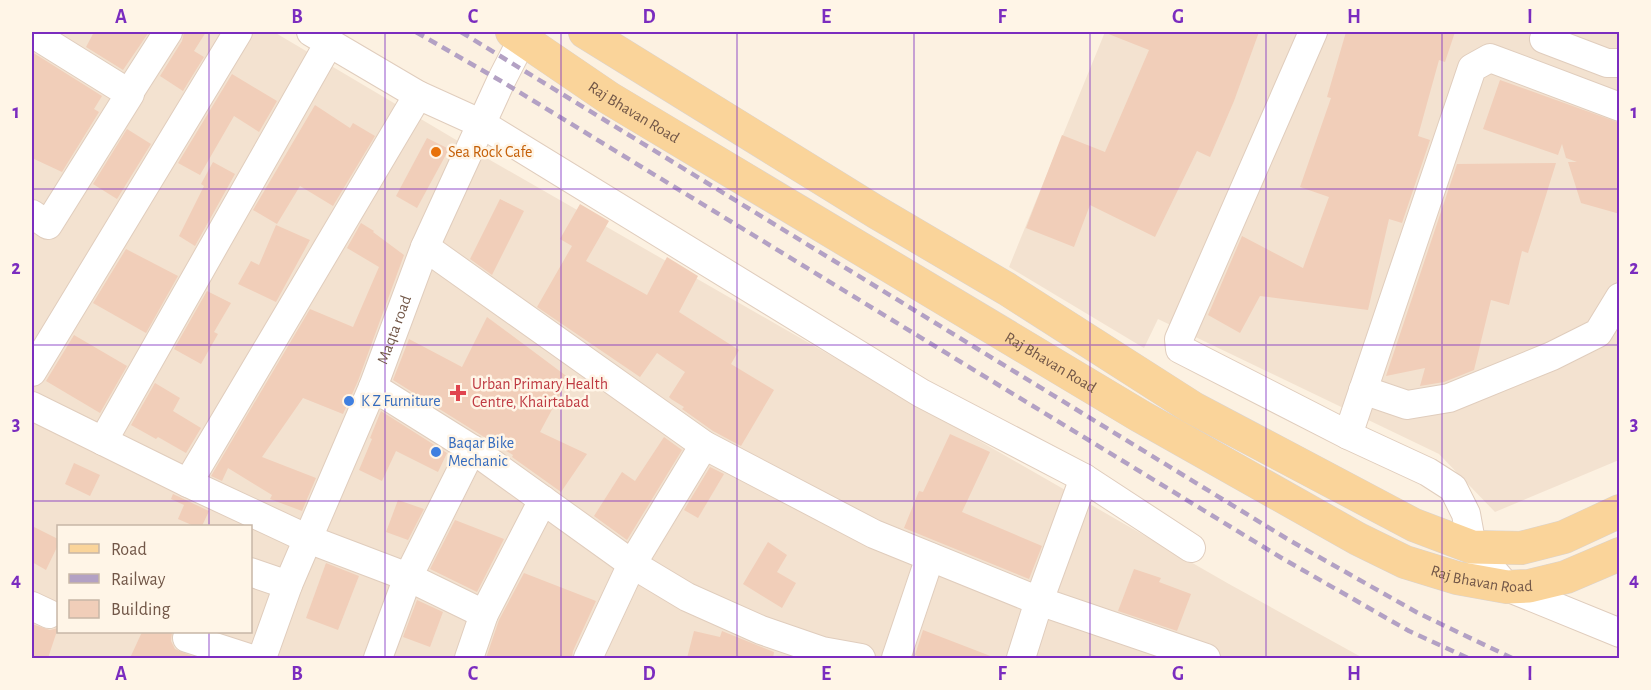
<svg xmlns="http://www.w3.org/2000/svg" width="1651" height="690" font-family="'Alegreya Sans',sans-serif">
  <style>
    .residential { fill: #f3e2d0; fill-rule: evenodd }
    .building { fill: #f1ceb9 }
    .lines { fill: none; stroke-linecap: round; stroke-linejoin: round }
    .minor-casing { stroke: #e0cdbd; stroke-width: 30 }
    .major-casing { stroke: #dad3cf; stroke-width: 34 }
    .minor { stroke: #fff; stroke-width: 28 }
    .major { stroke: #fad49a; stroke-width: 33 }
    .rail { stroke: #b3a1c4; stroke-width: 4.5; stroke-dasharray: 9 6; stroke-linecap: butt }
    .grid { fill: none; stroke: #7b2cbf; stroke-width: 1.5; stroke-opacity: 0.55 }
    .food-dot { fill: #e8710a; stroke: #fff5e7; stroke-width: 2 }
    .health-dot { fill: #e0444e; stroke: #fff5e7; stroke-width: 2 }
    .shop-dot { fill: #3f7fe0; stroke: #fff5e7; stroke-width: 2 }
    .labels { text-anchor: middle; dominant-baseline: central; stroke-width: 5; stroke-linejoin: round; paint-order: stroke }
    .street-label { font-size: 16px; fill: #725748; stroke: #fff5e7 }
    .food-label { font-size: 16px; fill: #c56008; stroke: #fff5e7; text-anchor: start }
    .health-label { font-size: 16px; fill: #be3a42; stroke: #fff5e7; text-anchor: start }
    .shop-label { font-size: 16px; fill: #366cbe; stroke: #fff5e7; text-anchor: start }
    .neatline { fill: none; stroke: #7b2cbf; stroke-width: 2 }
    .grid-label { font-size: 20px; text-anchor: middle; font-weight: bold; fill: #7b2cbf }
  </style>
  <rect width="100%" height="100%" fill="#fcf1e1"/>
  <g class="residential">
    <path d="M32,32H274L490,160L1229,584L1363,658H32ZM58,526H250V632H58Z"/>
    <polygon points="1105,32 1619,32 1619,460 1495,512 1439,454 1158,319 1144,348 1009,267"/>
  </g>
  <g class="building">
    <polygon points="94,32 149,32 123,70 86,47"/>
    <polygon points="184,32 206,32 194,51 204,57 183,91 160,76 182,41"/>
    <polygon points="1346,32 1455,32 1445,62 1439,60 1418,136 1430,140 1402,223 1389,219 1368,310 1260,296 1240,333 1208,315 1242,236 1303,268 1329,197 1300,187 1331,98 1327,97"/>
    <polygon points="1106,33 1259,32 1234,101 1210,157 1197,151 1155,237 1090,205 1074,247 1026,228 1062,135 1105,152 1149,50"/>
    <polygon points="32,52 102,96 94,109 99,112 62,172 32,158"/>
    <polygon points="232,74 277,101 259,132 234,116 200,175 178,163"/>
    <polygon points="1500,80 1620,123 1620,214 1581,203 1568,162 1577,162 1566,158 1562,144 1558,155 1483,129"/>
    <polygon points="315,105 350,128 353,123 375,136 333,206 300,186 277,224 253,210"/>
    <polygon points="127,129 151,144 117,199 93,184"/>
    <polygon points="427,138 449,149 417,208 396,196"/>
    <polygon points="213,162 235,174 195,246 179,236 204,186 201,184"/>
    <polygon points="1556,163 1528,253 1522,251 1509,305 1491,300 1474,370 1444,382 1420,386 1425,368 1386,376 1457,164"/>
    <polygon points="500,199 524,211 492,275 470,259"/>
    <polygon points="580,204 609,221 586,261 647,295 667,257 698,276 679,312 739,350 731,364 774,390 741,446 713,431 682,409 684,407 671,399 669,397 685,372 657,353 640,377 537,307 572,246 560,239"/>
    <polygon points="361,223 374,231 373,232 404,255 358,381 343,414 303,398 262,457 316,478 302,511 270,499 272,495 228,468 222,481 211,476 310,309 353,327 379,267 347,248"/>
    <polygon points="276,225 310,240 276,302 238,284 251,261 259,265"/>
    <polygon points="126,249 178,276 146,333 93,303"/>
    <polygon points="207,291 231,303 214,332 218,334 201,364 174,349"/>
    <polygon points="487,317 569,378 540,432 587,454 561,492 512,457 513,455 393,380 409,339 462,367"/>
    <polygon points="74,335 127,366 100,413 46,381"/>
    <polygon points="155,383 180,398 173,411 201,428 186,453 158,437 156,439 131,425"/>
    <polygon points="381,411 447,453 438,472 396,451 382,481 359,470 372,439 370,438"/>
    <polygon points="950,434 990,452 962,512 1042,546 1029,579 904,528 919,491 923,492"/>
    <polygon points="664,437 682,450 627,540 594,516 622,472 635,481"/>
    <polygon points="74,463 100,475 90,496 65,484"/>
    <polygon points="710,467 724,474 698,518 684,510"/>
    <polygon points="173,494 209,511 202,526 194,526 178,519 184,505 171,499"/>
    <polygon points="398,500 424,509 408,540 386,532"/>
    <polygon points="455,520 504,539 477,592 430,569"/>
    <polygon points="32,526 58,539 58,545 46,570 32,562"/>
    <polygon points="768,542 787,555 777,572 796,583 782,608 743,584"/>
    <polygon points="326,563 359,576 338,630 306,618"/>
    <polygon points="1134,569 1161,578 1159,582 1191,594 1177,631 1118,611"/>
    <polygon points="524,573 596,601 573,651 572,658 486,658 499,620"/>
    <polygon points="417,600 443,612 430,647 403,637"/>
    <polygon points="32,624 50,630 58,628 48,658 32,658"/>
    <polygon points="923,630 993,657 993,658 924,658 915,655"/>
    <polygon points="694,631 720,637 722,631 774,652 773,658 687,658"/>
    <polygon points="142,632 172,632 171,641 175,649 197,658 130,658"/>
  </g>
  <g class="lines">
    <defs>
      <g id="minor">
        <polyline points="311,32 418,95 482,124 921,393 1084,478 1191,548"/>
        <polyline points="1313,32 1179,339 1180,349 1348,435 1428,472 1453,488 1466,514 1472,547 1507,587 1620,633"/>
        <polyline points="32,33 130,94 48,225 32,214"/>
        <polyline points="1544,39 1607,63 1620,63"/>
        <polyline points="129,93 168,32"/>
        <polyline points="425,247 704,445 874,534 1039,601 1084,478"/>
        <polyline points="32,372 238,32"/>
        <polyline points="373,387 472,449 632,564 687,597 761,630 822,651 861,658"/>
        <polyline points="1363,390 1407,405 1449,398 1552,356 1598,333 1620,297"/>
        <polyline points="32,406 188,483 308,539 408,577 484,614"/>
        <polyline points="1348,435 1472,68 1490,58 1620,107"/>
        <polyline points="103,441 329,43"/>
        <polyline points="188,483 418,95"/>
        <polyline points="250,572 288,585"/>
        <polyline points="32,606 49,614"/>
        <polyline points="187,638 249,658"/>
        <path id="s1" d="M262,658L288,585L373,387L425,247L501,81L523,38"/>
        <polyline points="378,658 408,577 472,449"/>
        <polyline points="469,658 484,614 543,500"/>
        <polyline points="588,658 632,564 704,445"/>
        <polyline points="896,658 930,557"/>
        <polyline points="1021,658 1039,601 1206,658"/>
      </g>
      <g id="major">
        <path id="s2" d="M512,32L609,98L1140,416L1358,539L1405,562L1457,578L1507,587L1529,586L1566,577L1620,554"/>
        <polyline points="585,32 876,212 1007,289 1193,408 1414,525 1472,547 1521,548 1564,537 1620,511"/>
      </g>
    </defs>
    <use href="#minor" class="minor-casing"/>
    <use href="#major" class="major-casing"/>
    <use href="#minor" class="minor"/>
    <use href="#major" class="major"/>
    <g class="rail">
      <polyline points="416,32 501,81 1280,557 1409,631 1468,658"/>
      <polyline points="461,32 1289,540 1418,613 1512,658"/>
    </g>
  </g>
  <path class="grid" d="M209,32V526M385,32V658M561,32V658M737,32V658M914,32V658M1090,32V658M1266,32V658M1442,32V658M32,189H1620M32,345H1620M32,501H1620M209,632V658"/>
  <circle class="food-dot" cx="436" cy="152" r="6"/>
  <path class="health-dot" d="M455 384h6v6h6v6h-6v6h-6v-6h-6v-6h6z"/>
  <g class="shop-dot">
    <circle cx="349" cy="401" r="6"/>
    <circle cx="436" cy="452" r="6"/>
  </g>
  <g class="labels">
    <g class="street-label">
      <text stroke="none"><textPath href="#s2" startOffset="146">Raj Bhavan Road</textPath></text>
      <text stroke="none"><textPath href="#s1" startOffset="354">Maqta road</textPath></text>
      <text stroke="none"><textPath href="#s2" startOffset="632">Raj Bhavan Road</textPath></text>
      <text stroke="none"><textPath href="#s2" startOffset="1118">Raj Bhavan Road</textPath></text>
    </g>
    <g class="food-label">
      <text x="448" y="152">Sea Rock Cafe</text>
    </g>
    <g class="health-label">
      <text x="472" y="384">Urban Primary Health<tspan x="472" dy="18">Centre, Khairtabad</tspan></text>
    </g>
    <g class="shop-label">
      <text x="361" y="401">K Z Furniture</text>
      <text x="448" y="443">Baqar Bike<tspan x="448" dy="18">Mechanic</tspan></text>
    </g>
  </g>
  <rect width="1651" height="690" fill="none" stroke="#fff5e7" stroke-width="66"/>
  <rect x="57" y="525" width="195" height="108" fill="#fff5e7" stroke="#c7b6a7" stroke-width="1.5"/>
  <rect x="69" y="544" width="30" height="9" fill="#fad49a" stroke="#c7b6a7" stroke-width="1.5"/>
  <text x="111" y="555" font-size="18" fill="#725748">Road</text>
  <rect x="69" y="574" width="30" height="9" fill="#b3a1c4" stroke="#c7b6a7" stroke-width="1.5"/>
  <text x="111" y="585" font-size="18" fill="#725748">Railway</text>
  <rect x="69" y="600" width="30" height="18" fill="#f1ceb9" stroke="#c7b6a7" stroke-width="1.5"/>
  <text x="111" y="615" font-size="18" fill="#725748">Building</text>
  <rect x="33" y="33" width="1585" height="624" class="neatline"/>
  <g class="grid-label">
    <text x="121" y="23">A</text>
    <text x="297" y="23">B</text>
    <text x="473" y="23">C</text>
    <text x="649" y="23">D</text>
    <text x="826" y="23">E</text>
    <text x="1002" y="23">F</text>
    <text x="1178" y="23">G</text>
    <text x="1354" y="23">H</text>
    <text x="1530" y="23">I</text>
    <text x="16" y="118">1</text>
    <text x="1634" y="118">1</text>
    <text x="16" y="274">2</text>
    <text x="1634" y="274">2</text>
    <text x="16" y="430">3</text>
    <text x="1634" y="430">3</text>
    <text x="16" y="586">4</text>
    <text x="1634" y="586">4</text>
    <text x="121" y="680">A</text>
    <text x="297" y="680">B</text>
    <text x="473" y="680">C</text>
    <text x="649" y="680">D</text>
    <text x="826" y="680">E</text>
    <text x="1002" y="680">F</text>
    <text x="1178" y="680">G</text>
    <text x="1354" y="680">H</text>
    <text x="1530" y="680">I</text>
  </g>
</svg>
